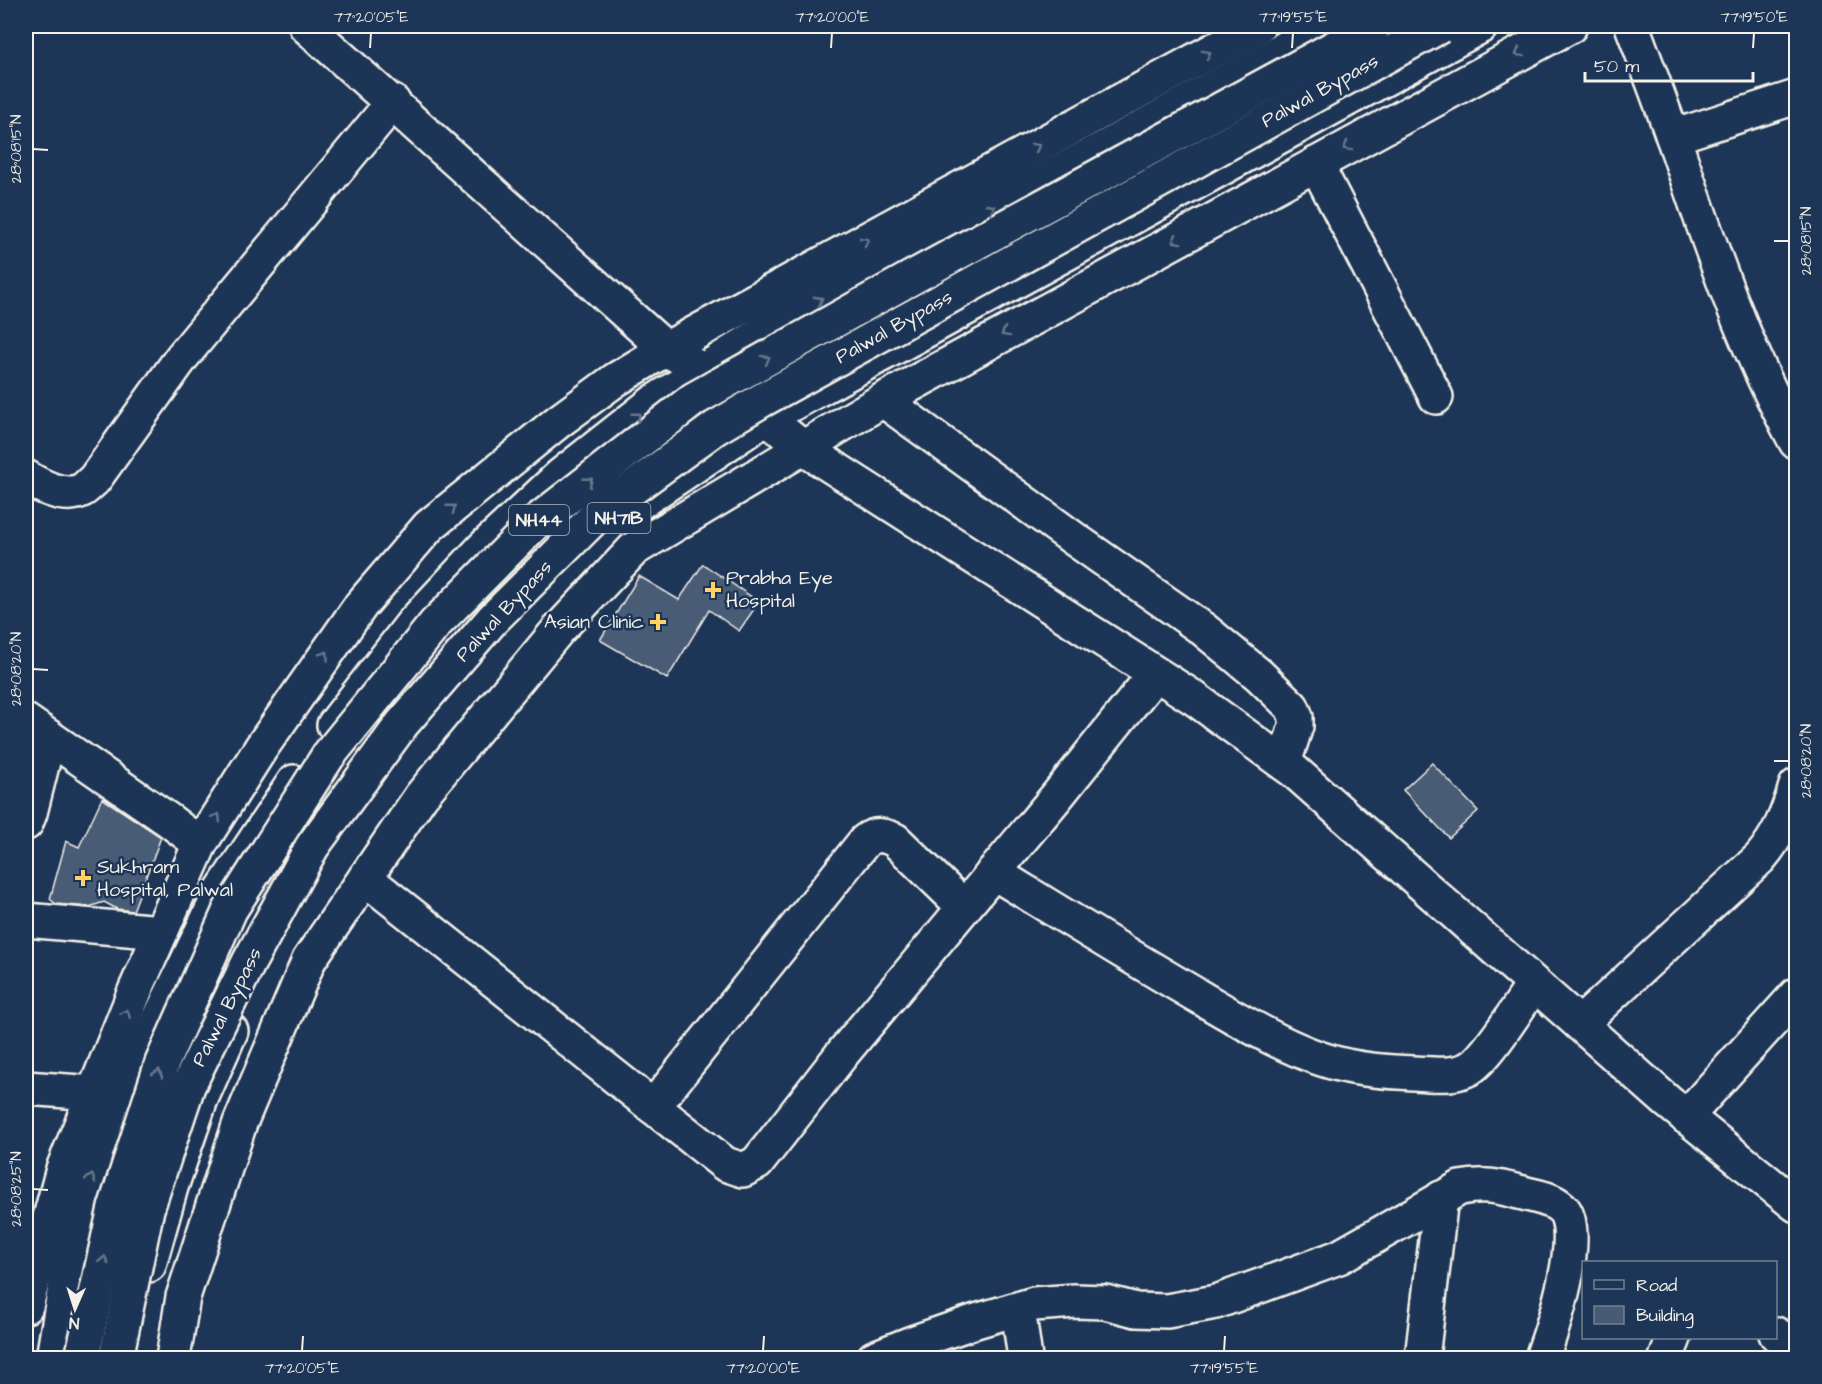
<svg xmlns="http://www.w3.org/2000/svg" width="1822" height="1384" font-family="'Architects Daughter',sans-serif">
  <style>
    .building { fill: #485b74; stroke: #f4f1e8; stroke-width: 1.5 }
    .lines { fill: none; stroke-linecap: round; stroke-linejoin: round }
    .minor-casing { stroke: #f4f1e8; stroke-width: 38 }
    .highway-casing { stroke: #f4f1e8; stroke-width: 38 }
    .minor { stroke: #1d3557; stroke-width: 33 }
    .highway { stroke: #1d3557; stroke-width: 33 }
    .highway-bridge-casing { stroke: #f4f1e8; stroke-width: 38; stroke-linecap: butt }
    .highway-bridge { stroke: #1d3557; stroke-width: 33 }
    .oneway { stroke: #68778a }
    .ticks { fill: none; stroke: #f4f1e8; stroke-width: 2 }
    .poi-dot { fill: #ffd166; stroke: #1d3557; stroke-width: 2 }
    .labels { text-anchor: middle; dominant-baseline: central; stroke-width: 5; stroke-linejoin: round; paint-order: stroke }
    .shield { fill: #1d3557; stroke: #b4b9bc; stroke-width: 1.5 }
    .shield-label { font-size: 18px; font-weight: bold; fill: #f4f1e8 }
    .street-label { font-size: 20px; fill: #f4f1e8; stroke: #1d3557 }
    .poi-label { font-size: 20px; fill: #f4f1e8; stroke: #1d3557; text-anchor: start }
    .neatline { fill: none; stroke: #f4f1e8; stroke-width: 2 }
    .ticks-label { font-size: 15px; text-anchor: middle; fill: #f4f1e8 }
  </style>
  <rect width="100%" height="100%" fill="#1d3557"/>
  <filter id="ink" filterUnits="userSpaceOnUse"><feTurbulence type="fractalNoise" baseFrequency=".0167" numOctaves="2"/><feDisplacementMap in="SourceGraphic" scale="12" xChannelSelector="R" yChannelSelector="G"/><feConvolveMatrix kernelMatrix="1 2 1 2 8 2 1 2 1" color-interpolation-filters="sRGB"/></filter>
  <g filter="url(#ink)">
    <g class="building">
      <polygon points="703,564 759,602 739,631 709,610 667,679 600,640 639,576 679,600"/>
      <polygon points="1432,763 1478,811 1449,838 1403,790"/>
      <polygon points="102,798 161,837 133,911 117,909 104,902 89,907 56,904 50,899 66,841 79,847"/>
    </g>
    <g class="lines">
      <defs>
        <g id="minor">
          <polyline points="306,26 666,349 724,383 803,448 1194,698 1294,771 1668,1102 1796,1205"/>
          <path d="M1632,26C1648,68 1664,111 1679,154C1712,252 1746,351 1796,442"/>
          <polyline points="1673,137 1796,97"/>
          <polyline points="1316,164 1436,397"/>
          <polyline points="883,400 1073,538 1203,629 1259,675 1292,707 1296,717 1296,726 1284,763"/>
          <path d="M26,477C40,486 65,499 82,490C86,488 90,483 94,480L182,357L393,102"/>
          <polyline points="26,721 170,821 200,844"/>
          <polyline points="26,823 30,813 49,737"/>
          <path d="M993,872C1063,915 1132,958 1203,999C1246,1024 1298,1056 1347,1066C1369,1071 1392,1072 1414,1073C1432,1074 1452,1077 1468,1069C1487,1059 1520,1004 1534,984"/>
          <polyline points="365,878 725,1164 743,1170 757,1163 842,1054 1058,795 1155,674"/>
          <polyline points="26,920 161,932"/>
          <path d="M1580,1024L1760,858C1779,836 1788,813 1796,786"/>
          <polyline points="26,1088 94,1093"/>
          <path d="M653,1107L865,841C876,833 884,835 895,840L964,907"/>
          <polyline points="1686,1117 1796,995"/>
          <polyline points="26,1306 63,1169 135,991 200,844 261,748 361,605 429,526 559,421 615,380 666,349 1258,26"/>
          <polyline points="1018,1309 1025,1358"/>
          <polyline points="1776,1334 1796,1350"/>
          <polyline points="173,1358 183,1297 240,1123 309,960 421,796 559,629 634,549 883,400 1570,26"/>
          <path d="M874,1358L912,1343L976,1321L1034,1304L1075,1301L1105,1302L1136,1310L1167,1311L1216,1302L1339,1257L1460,1188C1486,1183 1499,1187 1523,1193C1537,1197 1551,1198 1562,1208C1586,1231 1552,1330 1542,1358"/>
          <polyline points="1422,1358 1441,1198"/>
          <polyline points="1666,1358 1674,1338"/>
        </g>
        <g id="highway">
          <polyline points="633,507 766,418 1481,26"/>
          <polyline points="334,725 412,624 484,547 560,476 655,401 793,314 1113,143 1325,26"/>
          <polyline points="149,1265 171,1187 201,1099 231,1031"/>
          <polyline points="53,1358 68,1269 89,1184 121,1098 222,890 294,782"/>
        </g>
      </defs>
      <use href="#minor" class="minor-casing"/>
      <use href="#highway" class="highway-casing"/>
      <use href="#minor" class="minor"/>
      <use href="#highway" class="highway"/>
      <defs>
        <g id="highway-bridge">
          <polyline points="82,1358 115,1208 162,1063 230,910 328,756 436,623 536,522 694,399 911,278 1374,26"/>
          <polyline points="116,1358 147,1209 188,1086 249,962 312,847 402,724 492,620 600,512 715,428 762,400 1440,26"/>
        </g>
      </defs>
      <use href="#highway-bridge" class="highway-bridge-casing"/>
      <use href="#highway-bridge" class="highway-bridge"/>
    </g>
    <defs><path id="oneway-chevron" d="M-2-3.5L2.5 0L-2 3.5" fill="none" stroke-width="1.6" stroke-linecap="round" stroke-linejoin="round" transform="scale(1.5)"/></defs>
    <g class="oneway">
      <use href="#oneway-chevron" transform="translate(1519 53) rotate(151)"/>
      <use href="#oneway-chevron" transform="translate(1207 54) rotate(-29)"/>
      <use href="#oneway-chevron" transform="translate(1036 147) rotate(-29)"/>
      <use href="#oneway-chevron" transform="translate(1347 147) rotate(151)"/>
      <use href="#oneway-chevron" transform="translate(991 208) rotate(-28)"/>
      <use href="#oneway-chevron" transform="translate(1176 240) rotate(151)"/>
      <use href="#oneway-chevron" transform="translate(865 241) rotate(-29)"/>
      <use href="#oneway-chevron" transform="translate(819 300) rotate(-28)"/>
      <use href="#oneway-chevron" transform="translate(1005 333) rotate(151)"/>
      <use href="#oneway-chevron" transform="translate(766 359) rotate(-29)"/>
      <use href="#oneway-chevron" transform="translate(637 416) rotate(-38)"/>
      <use href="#oneway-chevron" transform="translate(589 481) rotate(-38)"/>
      <use href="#oneway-chevron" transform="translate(452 508) rotate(-39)"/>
      <use href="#oneway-chevron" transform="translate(325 655) rotate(-55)"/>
      <use href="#oneway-chevron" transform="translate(217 817) rotate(-58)"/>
      <use href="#oneway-chevron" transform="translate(126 1013) rotate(-68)"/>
      <use href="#oneway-chevron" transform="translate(158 1073) rotate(-72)"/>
      <use href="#oneway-chevron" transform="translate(91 1178) rotate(-71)"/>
      <use href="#oneway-chevron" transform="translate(104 1260) rotate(-78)"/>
    </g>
  </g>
  <path class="ticks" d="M370,48L371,33M831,48L832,33M1292,48L1293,33M1753,48L1754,33M33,149L48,150M1774,241H1789M33,669L48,670M1774,761H1789M33,1189L48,1190M302,1351L303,1336M763,1351L764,1336M1224,1351L1225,1336"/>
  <g class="poi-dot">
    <path d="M710 581h6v6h6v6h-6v6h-6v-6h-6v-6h6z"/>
    <path d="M655 613h6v6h6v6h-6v6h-6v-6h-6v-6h6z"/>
    <path d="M80 869h6v6h6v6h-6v6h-6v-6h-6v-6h6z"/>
  </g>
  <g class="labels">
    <g class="shield">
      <rect x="587.5" y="503" width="63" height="30" rx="4.5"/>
      <rect x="509" y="505" width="60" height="30" rx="4.5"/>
    </g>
    <g class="shield-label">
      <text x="619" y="518">NH71B</text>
      <text x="539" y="520">NH44</text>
    </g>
    <g class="street-label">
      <text transform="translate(1320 91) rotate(-29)">Palwal Bypass</text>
      <text transform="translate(894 327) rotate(-29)">Palwal Bypass</text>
      <text transform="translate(504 611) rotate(-47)">Palwal Bypass</text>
      <text transform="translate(227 1007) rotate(-63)">Palwal Bypass</text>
    </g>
    <g class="poi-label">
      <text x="726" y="578">Prabha Eye<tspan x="726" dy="23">Hospital</tspan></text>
      <text x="644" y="622" text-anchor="end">Asian Clinic</text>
      <text x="97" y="867">Sukhram<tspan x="97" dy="23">Hospital, Palwal</tspan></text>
    </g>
  </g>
  <rect width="1822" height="1384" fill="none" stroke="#1d3557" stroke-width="66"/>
  <rect x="1582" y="1261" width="195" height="78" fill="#1d3557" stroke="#738091" stroke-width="1.5"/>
  <rect x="1594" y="1280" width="30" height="9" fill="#1d3557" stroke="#738091" stroke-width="1.5"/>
  <text x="1636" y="1291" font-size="18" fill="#f4f1e8">Road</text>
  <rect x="1594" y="1306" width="30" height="18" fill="#485b74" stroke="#738091" stroke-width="1.5"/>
  <text x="1636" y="1321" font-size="18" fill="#f4f1e8">Building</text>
  <g transform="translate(75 1309) rotate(183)" stroke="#1d3557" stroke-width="4.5" paint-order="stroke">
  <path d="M0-4.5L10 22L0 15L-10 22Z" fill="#f4f1e8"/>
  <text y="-9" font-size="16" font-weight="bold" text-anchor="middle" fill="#f4f1e8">N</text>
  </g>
  <path d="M1585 72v9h168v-9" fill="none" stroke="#f4f1e8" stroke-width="3"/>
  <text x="1594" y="72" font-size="18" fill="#f4f1e8" stroke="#1d3557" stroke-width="4.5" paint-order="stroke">50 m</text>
  <rect x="33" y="33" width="1756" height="1318" class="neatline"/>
  <g class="ticks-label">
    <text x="371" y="22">77°20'05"E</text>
    <text x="832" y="22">77°20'00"E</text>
    <text x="1293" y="22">77°19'55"E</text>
    <text x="1754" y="22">77°19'50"E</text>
    <text transform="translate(16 149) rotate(-90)" y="5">28°08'15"N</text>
    <text transform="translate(1806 241) rotate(-90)" y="5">28°08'15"N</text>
    <text transform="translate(16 669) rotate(-90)" y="5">28°08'20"N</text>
    <text transform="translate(1806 761) rotate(-90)" y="5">28°08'20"N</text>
    <text transform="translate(16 1189) rotate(-90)" y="5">28°08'25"N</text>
    <text x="302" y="1373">77°20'05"E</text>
    <text x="763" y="1373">77°20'00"E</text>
    <text x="1224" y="1373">77°19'55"E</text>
  </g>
</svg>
